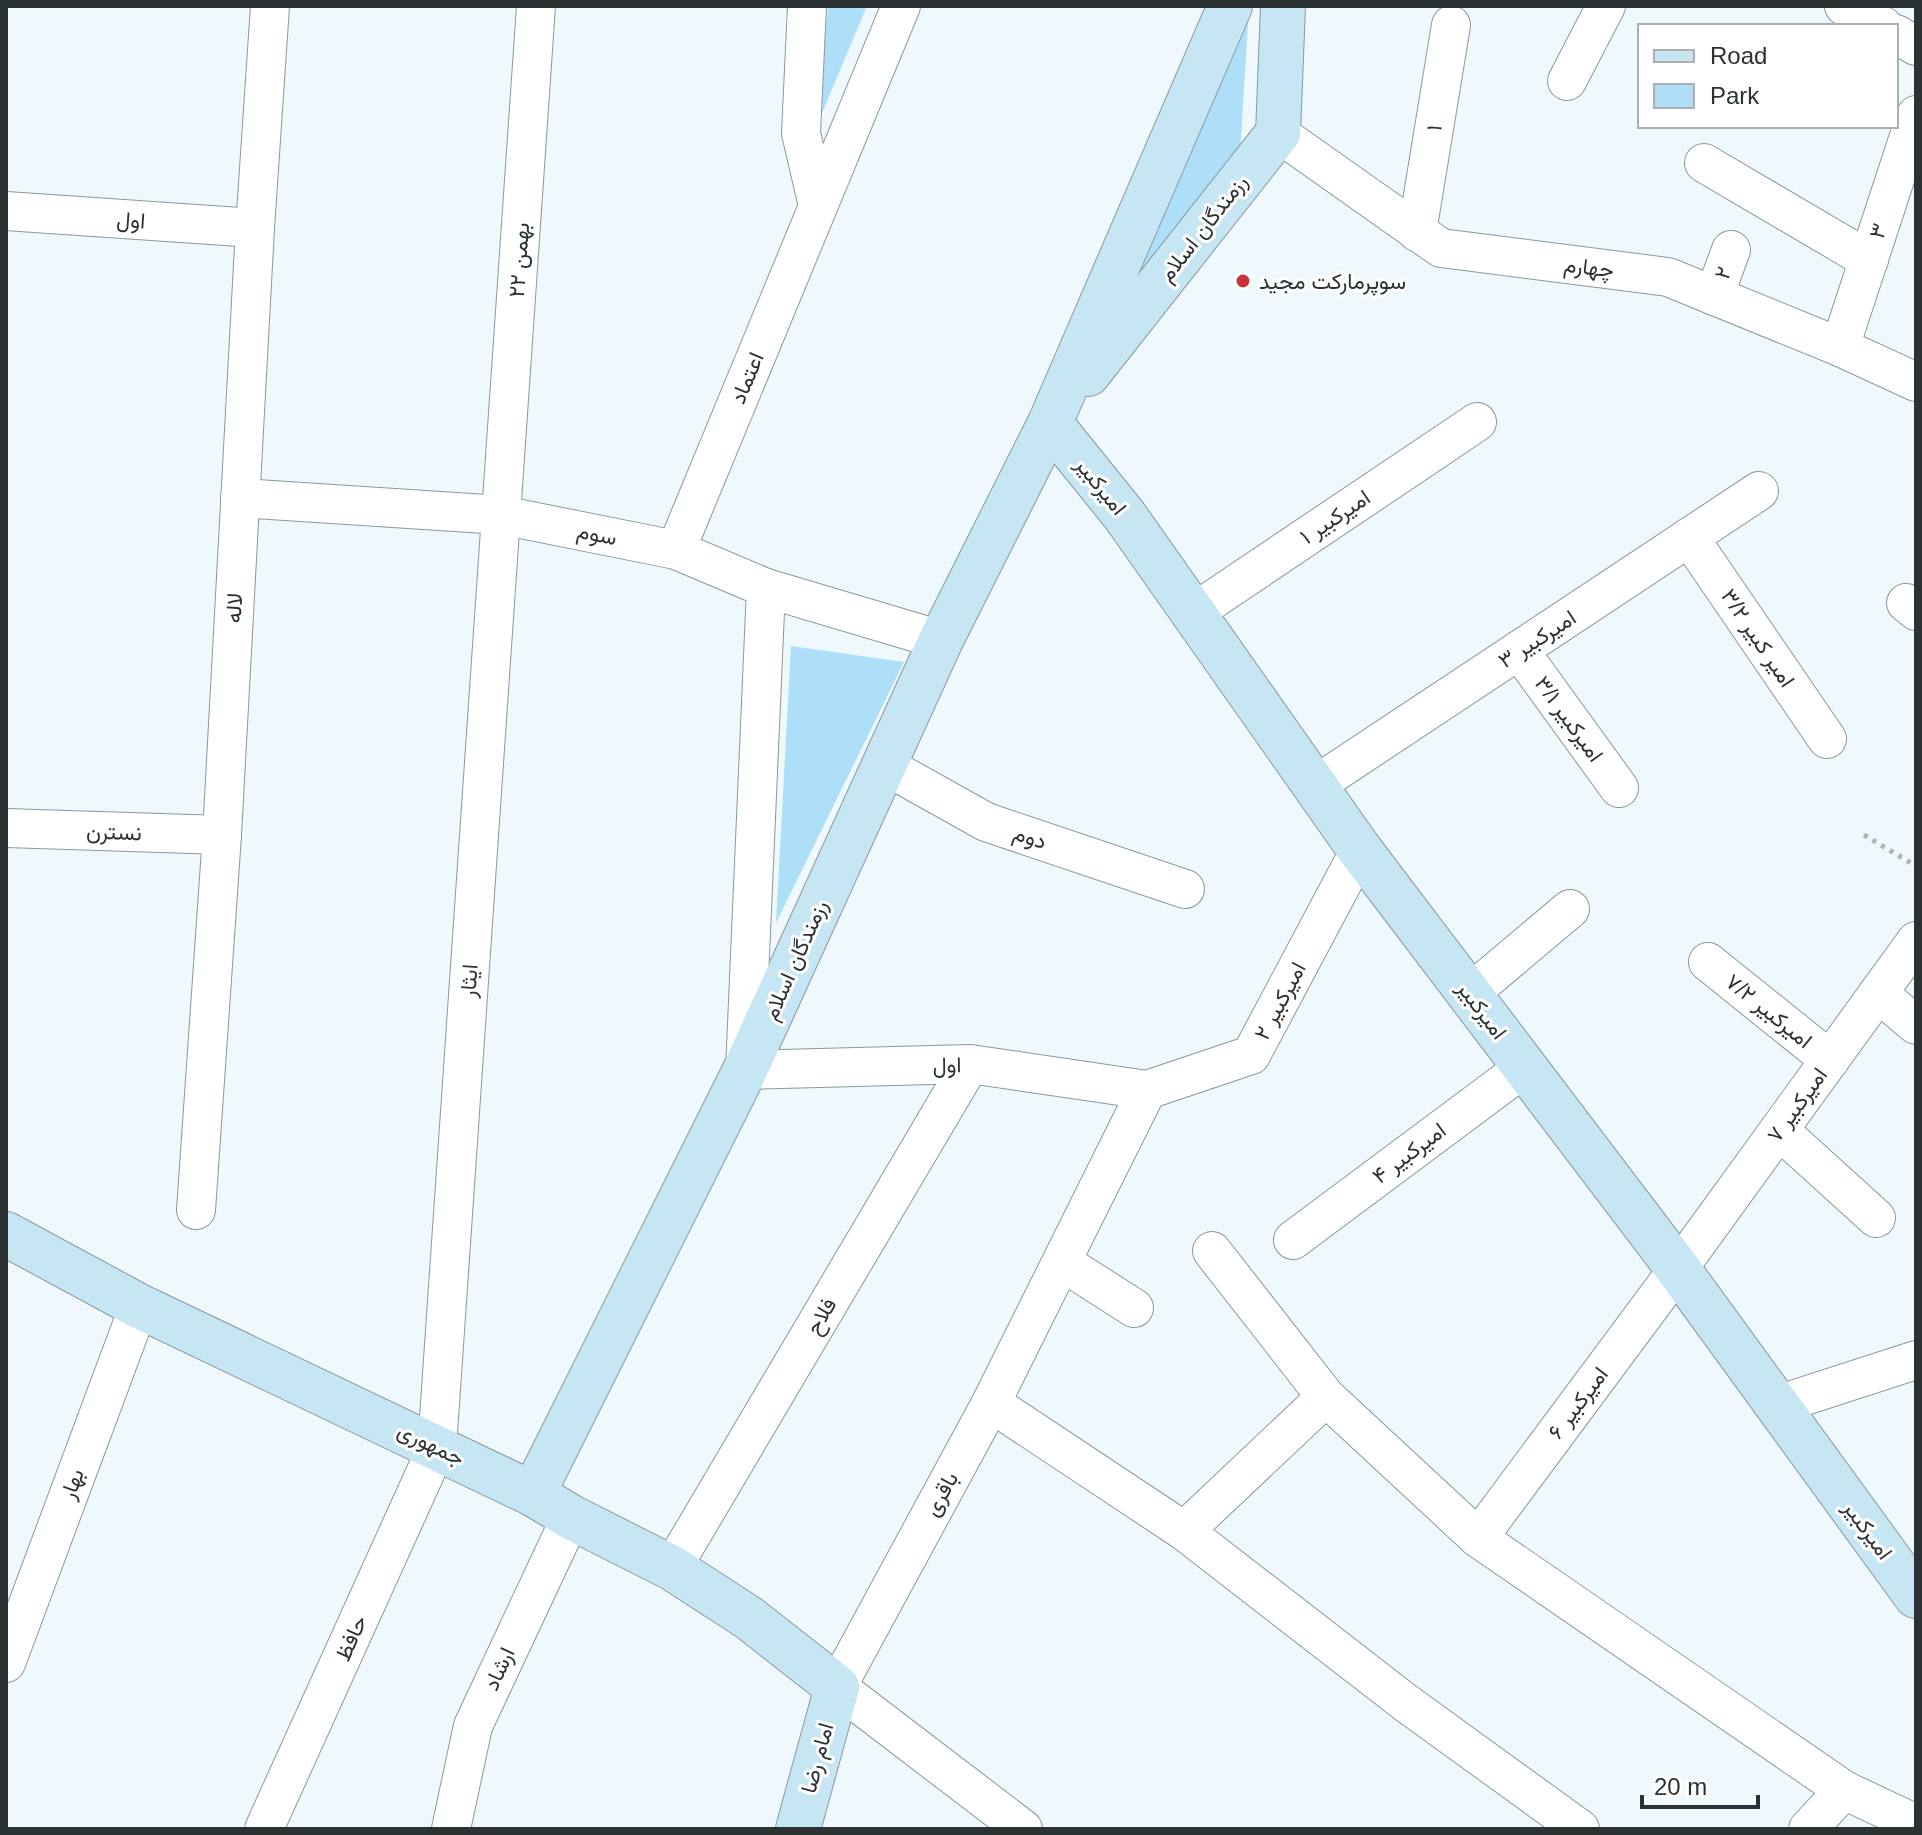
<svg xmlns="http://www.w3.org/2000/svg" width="1922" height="1835" font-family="Helvetica,Vazirmatn,sans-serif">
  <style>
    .park { fill: #ade0f8 }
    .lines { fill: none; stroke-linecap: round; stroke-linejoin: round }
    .street-casing { stroke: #89989f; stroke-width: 40 }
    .secondary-casing { stroke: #89989f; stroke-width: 46 }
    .path { stroke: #abb3b7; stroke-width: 5; stroke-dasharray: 4 6; stroke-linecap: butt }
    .street { stroke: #fff; stroke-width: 38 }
    .secondary { stroke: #c7e6f3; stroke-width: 44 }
    .poi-dot { fill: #c4343d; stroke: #fff; stroke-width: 3 }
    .labels { text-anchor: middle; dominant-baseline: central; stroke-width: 6; stroke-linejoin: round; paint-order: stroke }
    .street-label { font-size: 22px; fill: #2c3134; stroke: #fff }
    .poi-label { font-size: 22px; fill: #2c3134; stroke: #fff; text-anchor: start }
  </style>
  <rect width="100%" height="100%" fill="#eff9fd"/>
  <g class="park">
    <polygon points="828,6 867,6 817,125"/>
    <polygon points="1249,6 1240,154 1108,319"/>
    <polygon points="791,646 904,662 776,923"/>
  </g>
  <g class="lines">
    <defs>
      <g id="street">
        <polyline points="807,6 801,133 818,206"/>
        <polyline points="1844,6 1883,26"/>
        <polyline points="1896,34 1916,46"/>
        <polyline points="1567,81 1606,6"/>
        <polyline points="1278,133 1441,248 1668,277 1840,347 1916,382"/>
        <polyline points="1704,163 1869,260"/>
        <polyline points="6,211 255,228"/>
        <polyline points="1417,232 1451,25"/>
        <polyline points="1714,296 1731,250"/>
        <polyline points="1840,347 1916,115"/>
        <polyline points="240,498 501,515 676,550 766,588 941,640"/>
        <polyline points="1689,537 1827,739"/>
        <polyline points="676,550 901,6"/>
        <polyline points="766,588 745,1070 970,1064 1147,1090 1251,1055 1360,850"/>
        <polyline points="1906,603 1916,611"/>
        <polyline points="1193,613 1477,422"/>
        <polyline points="1519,650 1619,788"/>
        <polyline points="884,765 986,822 1185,889"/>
        <polyline points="1314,786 1759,491"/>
        <polyline points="6,828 222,835"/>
        <polyline points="1708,962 1830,1060"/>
        <polyline points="1878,993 1916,1025"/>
        <polyline points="1469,994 1570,909"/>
        <polyline points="1779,1130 1876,1218"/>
        <polyline points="196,1210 222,835 255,228 270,6"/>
        <polyline points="1293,1240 1525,1067"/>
        <polyline points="1212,1251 1326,1397 1478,1538 1844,1790 1916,1824"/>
        <polyline points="1062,1262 1134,1308"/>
        <polyline points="991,1403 1184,1531 1406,1703 1580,1829"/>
        <polyline points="1777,1405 1916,1360"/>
        <polyline points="1184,1531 1326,1397"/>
        <polyline points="1478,1538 1678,1269 1916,941"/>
        <polyline points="672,1568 970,1064"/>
        <polyline points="6,1663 139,1306"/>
        <polyline points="264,1829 437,1447 536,6"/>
        <polyline points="451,1829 473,1726 571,1517"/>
        <polyline points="1023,1829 837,1687 991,1403 1147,1090"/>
        <polyline points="1808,1829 1844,1790"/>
      </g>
      <g id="secondary">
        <polyline points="1088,374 1278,133 1283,6"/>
        <polyline points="1050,423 1125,516 1360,850 1678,1269 1916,1596"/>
        <polyline points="6,1234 139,1306 533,1494 571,1517 672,1568 749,1618 837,1687 798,1829"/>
        <polyline points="533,1494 745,1070 941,640 1050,423 1230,6"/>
      </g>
    </defs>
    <use href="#street" class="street-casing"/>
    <use href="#secondary" class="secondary-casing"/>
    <polyline class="path" points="1864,835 1916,866"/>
    <use href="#street" class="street"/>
    <use href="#secondary" class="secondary"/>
  </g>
  <circle class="poi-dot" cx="1243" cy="281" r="8"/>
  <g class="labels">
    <g class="street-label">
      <text transform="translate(1434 128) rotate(-81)">۱</text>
      <text transform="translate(131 220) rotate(4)">اول</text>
      <text transform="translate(1203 228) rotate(-52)">رزمندگان اسلام</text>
      <text transform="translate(1878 231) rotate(-72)">۳</text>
      <text transform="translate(519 260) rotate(-86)">۲۲ بهمن</text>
      <text transform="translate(1589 267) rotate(7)">چهارم</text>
      <text transform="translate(1723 273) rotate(-70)">۲</text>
      <text transform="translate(747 378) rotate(-67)">اعتماد</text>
      <text transform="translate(1101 486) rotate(51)">امیرکبیر</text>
      <text transform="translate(1335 517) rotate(-34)">امیرکبیر ۱</text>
      <text transform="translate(597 534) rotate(11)">سوم</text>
      <text transform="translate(234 608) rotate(-87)">لاله</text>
      <text transform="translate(1758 638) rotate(56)">امیر کبیر ۳/۲</text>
      <text transform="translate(1537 639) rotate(-33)">امیرکبیر ۳</text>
      <text transform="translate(1569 719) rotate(54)">امیرکبیر ۳/۱</text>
      <text transform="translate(114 832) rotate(2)">نسترن</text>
      <text transform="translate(1030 837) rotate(19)">دوم</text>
      <text transform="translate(795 960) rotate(-66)">رزمندگان اسلام</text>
      <text transform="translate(469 981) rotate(-86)">ایثار</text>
      <text transform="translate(1280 1001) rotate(-62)">امیرکبیر ۲</text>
      <text transform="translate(1482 1010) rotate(53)">امیرکبیر</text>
      <text transform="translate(1769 1011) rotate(39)">امیرکبیر ۷/۲</text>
      <text transform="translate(947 1065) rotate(-1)">اول</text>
      <text transform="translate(1797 1105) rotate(-54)">امیرکبیر ۷</text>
      <text transform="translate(1409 1153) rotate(-37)">امیرکبیر ۴</text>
      <text transform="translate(821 1316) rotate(-59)">فلاح</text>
      <text transform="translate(1578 1403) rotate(-53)">امیرکبیر ۶</text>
      <text transform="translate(431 1444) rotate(26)">جمهوری</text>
      <text transform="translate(72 1484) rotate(-70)">بهار</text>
      <text transform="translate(941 1494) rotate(-61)">باقری</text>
      <text transform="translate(1868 1530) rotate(54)">امیرکبیر</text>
      <text transform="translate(351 1638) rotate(-66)">حافظ</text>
      <text transform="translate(499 1669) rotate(-65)">ارشاد</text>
      <text transform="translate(817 1758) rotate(-75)">امام رضا</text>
    </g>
    <g class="poi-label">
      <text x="1259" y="281">سوپرمارکت مجید</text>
    </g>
  </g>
  <rect width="1922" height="1835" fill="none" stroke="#2c3134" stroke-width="16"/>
  <rect x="1638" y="24" width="260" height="104" fill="#ffffff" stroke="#abadae" stroke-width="2"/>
  <rect x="1654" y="50" width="40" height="12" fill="#c7e6f3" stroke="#abadae" stroke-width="2"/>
  <text x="1710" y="64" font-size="24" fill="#2c3134">Road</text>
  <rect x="1654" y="84" width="40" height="24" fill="#ade0f8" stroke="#abadae" stroke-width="2"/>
  <text x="1710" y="104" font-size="24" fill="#2c3134">Park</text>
  <path d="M1642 1795v12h116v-12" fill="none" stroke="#2c3134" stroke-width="4"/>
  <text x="1654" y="1795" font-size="24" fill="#2c3134" stroke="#ffffff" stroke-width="6" paint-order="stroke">20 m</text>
</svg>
